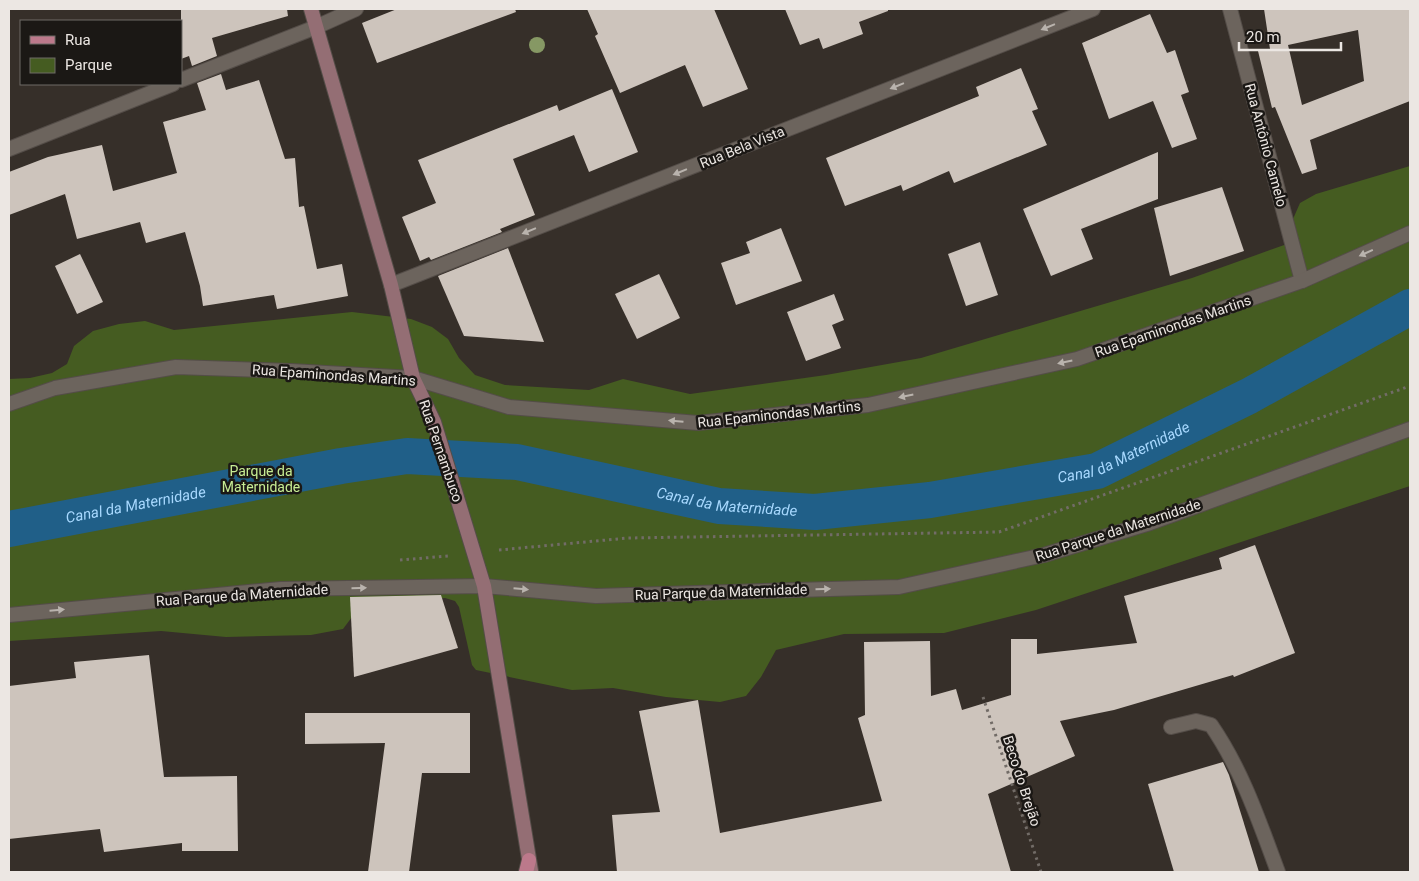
<svg xmlns="http://www.w3.org/2000/svg" width="1419" height="881" font-family="Roboto,sans-serif">
  <style>
    .green { fill: #455c21 }
    .lines { fill: none; stroke-linecap: round; stroke-linejoin: round }
    .canal { stroke: #205f88; stroke-width: 36 }
    .building { fill: #cdc4bc; fill-rule: evenodd }
    .minor-casing { stroke: #544d48; stroke-width: 16 }
    .secondary-casing { stroke: #544d48; stroke-width: 16 }
    .primary-casing { stroke: #544d48; stroke-width: 16 }
    .path { stroke: #726c67; stroke-width: 3; stroke-dasharray: 2.5 4; stroke-linecap: butt }
    .minor { stroke: #6c645d; stroke-width: 14 }
    .secondary { stroke: #946e74; stroke-width: 14 }
    .primary { stroke: #bc798b; stroke-width: 14 }
    .tree { fill: #869864 }
    .oneway { fill: #b9b3ad }
    .labels { text-anchor: middle; dominant-baseline: central; stroke-width: 5; stroke-linejoin: round; paint-order: stroke }
    .street-label { font-size: 14px; fill: #ece7e3; stroke: #1b1815 }
    .park-label { font-size: 14px; fill: #c7ed94; stroke: #1b1815 }
    .water-label { font-size: 15px; font-style: italic; fill: #a7d8fe; stroke: #1b1815 }
  </style>
  <rect width="100%" height="100%" fill="#362f29"/>
  <polygon class="green" points="1410,166 1410,486 1036,610 944,633 844,634 776,650 761,677 746,696 720,702 666,697 613,688 572,690 476,670 472,665 459,607 455,601 445,598 371,604 355,613 343,629 311,635 226,637 161,631 9,641 9,379 30,378 52,373 67,364 74,346 93,331 119,324 145,321 174,330 352,312 411,319 432,327 448,339 459,358 475,375 505,385 589,390 623,379 690,394 826,375 921,358 1192,278 1287,244 1293,234 1293,219 1300,203 1316,194"/>
  <g class="lines">
    <path class="canal" id="s1" d="M9,529L341,466L407,456L517,462L719,506L815,512L930,500L1097,471L1249,396L1410,307"/>
  </g>
  <g class="building">
    <polygon points="181,9 287,9 288,16 212,38 217,56 192,66 189,56 181,59"/>
    <polygon points="397,9 515,9 516,12 377,63 362,23"/>
    <polygon points="587,9 714,9 748,89 703,107 685,65 620,93 595,36 598,34"/>
    <polygon points="785,9 888,9 888,11 859,22 863,34 823,49 819,38 800,45"/>
    <path d="M1264,9H1410V101L1310,140L1317,169L1302,174L1275,107L1272,108L1258,51L1270,49ZM1358,30L1364,81L1302,105L1288,45Z"/>
    <polygon points="1150,14 1167,53 1175,50 1189,92 1181,95 1197,139 1172,148 1153,101 1109,119 1082,43"/>
    <polygon points="1021,68 1038,109 1032,111 1047,145 954,183 949,171 903,191 901,185 845,206 826,158 979,96 976,87"/>
    <polygon points="221,74 226,90 259,80 285,159 295,158 299,207 304,206 317,269 342,264 348,296 277,309 274,295 203,306 200,286 185,232 146,243 140,222 77,239 65,194 9,215 9,172 48,157 102,145 113,191 177,173 163,122 206,110 197,83"/>
    <polygon points="612,89 638,152 589,172 574,135 513,159 535,215 500,229 502,232 431,260 429,257 420,261 402,217 436,203 418,160 557,105 559,111"/>
    <polygon points="1158,152 1158,199 1081,229 1093,259 1051,276 1023,209"/>
    <polygon points="1222,187 1244,251 1170,276 1154,208"/>
    <polygon points="781,228 802,281 736,305 721,263 750,253 746,242"/>
    <polygon points="980,242 998,295 966,306 948,254"/>
    <polygon points="508,248 544,342 464,336 438,276"/>
    <polygon points="80,254 103,302 77,314 55,266"/>
    <polygon points="659,274 680,318 637,339 615,294"/>
    <polygon points="834,294 844,320 832,325 841,348 806,361 787,312"/>
    <polygon points="1255,545 1295,653 1234,677 1233,675 1114,710 1060,721 1075,756 988,794 1011,872 617,872 612,815 660,812 639,711 698,700 720,833 882,801 858,718 865,715 864,642 930,641 931,696 956,689 962,710 1011,695 1011,639 1037,639 1037,654 1137,643 1124,596 1222,569 1219,558"/>
    <polygon points="441,595 458,648 354,677 350,597"/>
    <polygon points="149,655 164,777 237,776 238,851 182,851 182,843 104,852 100,829 9,839 9,686 76,678 74,662"/>
    <polygon points="305,713 470,713 470,773 422,773 409,872 368,872 385,743 305,744"/>
    <polygon points="1223,762 1229,775 1259,872 1174,872 1148,784"/>
  </g>
  <g class="lines">
    <defs>
      <g id="minor">
        <polyline points="1230,9 1302,281"/>
        <polyline points="181,80 316,27 356,9"/>
        <polyline points="9,149 173,84"/>
        <polyline points="391,285 1093,9"/>
        <polyline points="9,404 55,388 176,367 291,371 413,378 509,407 698,423 868,405 1077,359 1302,281 1410,233"/>
        <polyline points="9,615 281,589 484,586 596,596 899,587 1044,555 1150,523 1410,429"/>
        <path d="M1171,727L1196,721L1211,725C1242,770 1259,821 1278,872"/>
      </g>
      <polyline id="secondary" points="311,9 391,285 413,378 434,422 484,586 531,871"/>
      <polyline id="primary" points="526,872 529,860"/>
    </defs>
    <use href="#minor" class="minor-casing"/>
    <use href="#secondary" class="secondary-casing"/>
    <use href="#primary" class="primary-casing"/>
    <g class="path">
      <polyline points="499,550 628,538 999,532 1410,386"/>
      <polyline points="400,560 448,556"/>
      <polyline points="983,697 1041,872"/>
    </g>
    <use href="#minor" class="minor"/>
    <use href="#secondary" class="secondary"/>
    <use href="#primary" class="primary"/>
  </g>
  <circle class="tree" cx="537" cy="45" r="8"/>
  <defs><path id="oneway-solid" d="M-6-.8H1V-3.2L6.5 0L1 3.2V.8H-6Z" transform="scale(1.25)"/></defs>
  <g class="oneway">
    <use href="#oneway-solid" transform="translate(1048 27) rotate(158)"/>
    <use href="#oneway-solid" transform="translate(897 86) rotate(158)"/>
    <use href="#oneway-solid" transform="translate(680 172) rotate(158)"/>
    <use href="#oneway-solid" transform="translate(529 231) rotate(158)"/>
    <use href="#oneway-solid" transform="translate(1366 253) rotate(156)"/>
    <use href="#oneway-solid" transform="translate(1065 362) rotate(168)"/>
    <use href="#oneway-solid" transform="translate(906 396) rotate(168)"/>
    <use href="#oneway-solid" transform="translate(676 421) rotate(-175)"/>
    <use href="#oneway-solid" transform="translate(359 588) rotate(-1)"/>
    <use href="#oneway-solid" transform="translate(521 589) rotate(5)"/>
    <use href="#oneway-solid" transform="translate(823 589) rotate(-2)"/>
    <use href="#oneway-solid" transform="translate(57 610) rotate(-5)"/>
  </g>
  <g class="labels">
    <g class="street-label">
      <text transform="translate(1266 145) rotate(75)">Rua Antônio Camelo</text>
      <text transform="translate(742 147) rotate(-22)">Rua Bela Vista</text>
      <text transform="translate(1173 326) rotate(-19)">Rua Epaminondas Martins</text>
      <text transform="translate(334 375) rotate(4)">Rua Epaminondas Martins</text>
      <text transform="translate(779 414) rotate(-6)">Rua Epaminondas Martins</text>
      <text transform="translate(441 451) rotate(71)">Rua Pernambuco</text>
      <text transform="translate(1118 530) rotate(-18)">Rua Parque da Maternidade</text>
      <text transform="translate(721 592) rotate(-2)">Rua Parque da Maternidade</text>
      <text transform="translate(242 595) rotate(-4)">Rua Parque da Maternidade</text>
      <text transform="translate(1022 781) rotate(72)">Beco do Brejão</text>
    </g>
    <g class="park-label">
      <text x="261" y="471">Parque da<tspan x="261" dy="16">Maternidade</tspan></text>
    </g>
    <g class="water-label">
      <text stroke="none"><textPath href="#s1" startOffset="1134">Canal da Maternidade</textPath></text>
      <text stroke="none"><textPath href="#s1" startOffset="729">Canal da Maternidade</textPath></text>
      <text stroke="none"><textPath href="#s1" startOffset="129">Canal da Maternidade</textPath></text>
    </g>
  </g>
  <rect width="1419" height="881" fill="none" stroke="#ece7e3" stroke-width="20"/>
  <rect x="20" y="20" width="162" height="65" fill="#1b1815" stroke="#6f6b67"/>
  <rect x="30" y="36" width="25" height="8" fill="#bc798b" stroke="#6f6b67"/>
  <text x="65" y="45" font-size="15" fill="#ece7e3">Rua</text>
  <rect x="30" y="58" width="25" height="15" fill="#455c21" stroke="#6f6b67"/>
  <text x="65" y="70" font-size="15" fill="#ece7e3">Parque</text>
  <path d="M1239 42v8h102v-8" fill="none" stroke="#ece7e3" stroke-width="2.5"/>
  <text x="1246" y="42" font-size="15" fill="#ece7e3" stroke="#1b1815" stroke-width="4" paint-order="stroke">20 m</text>
</svg>
